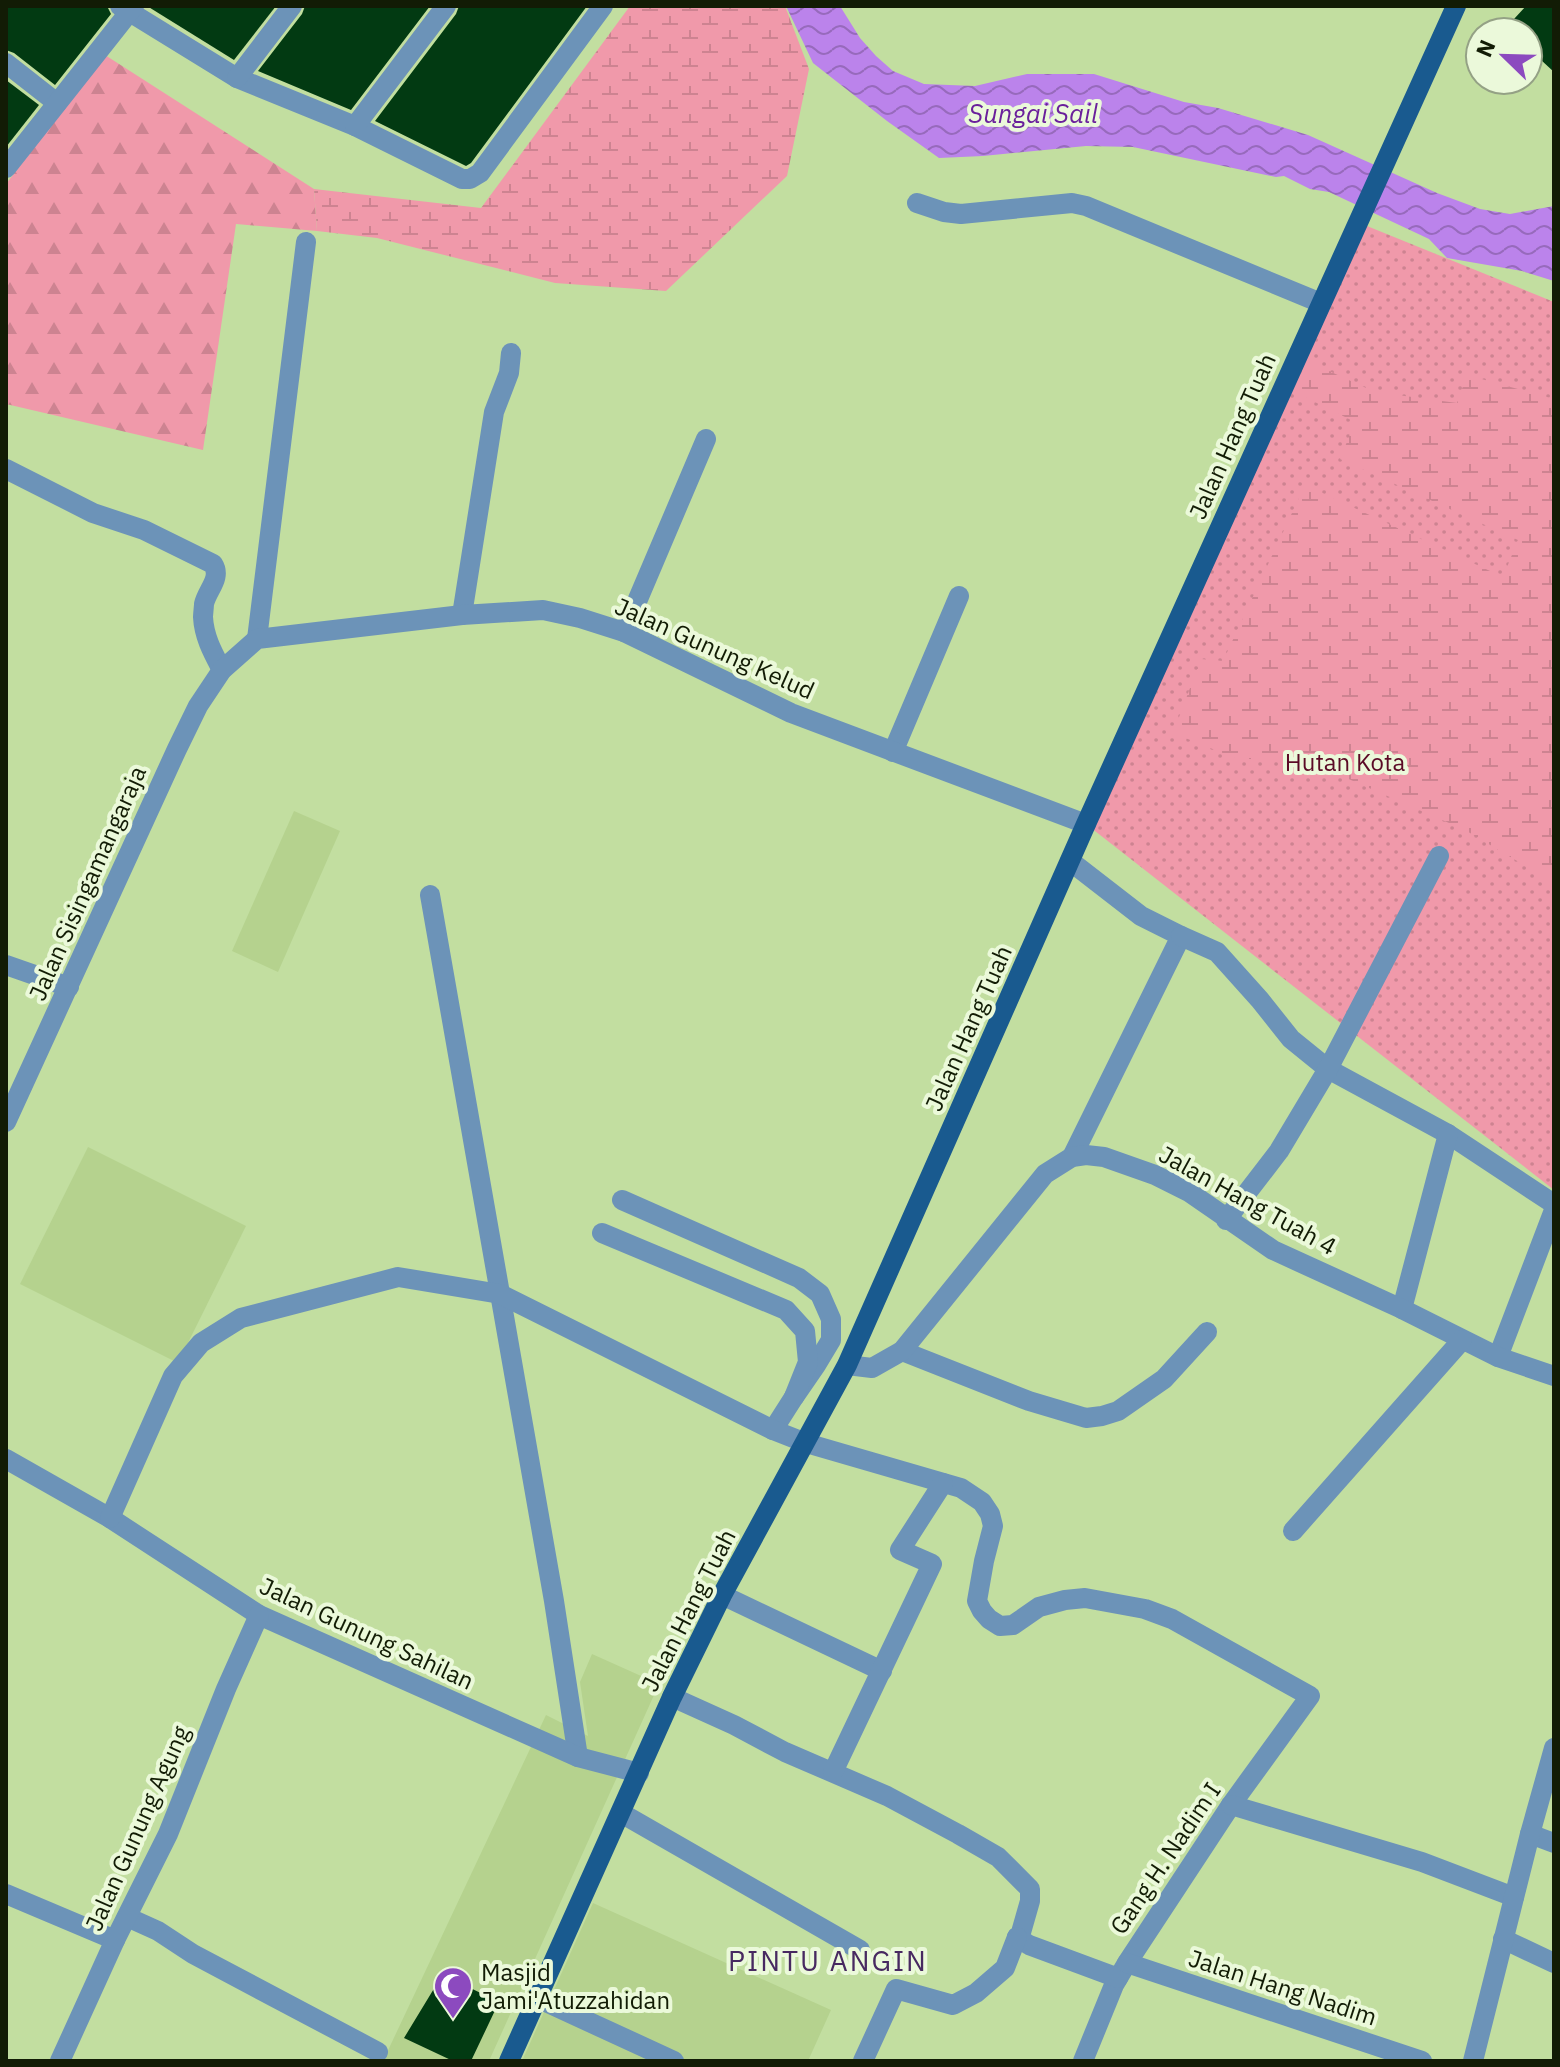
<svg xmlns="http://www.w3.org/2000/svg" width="1560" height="2067" font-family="'IBM Plex Sans',sans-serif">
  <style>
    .built { fill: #b5d28e }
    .grass { fill: url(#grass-dots) }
    .forest { fill: url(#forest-firs) }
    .wetland { fill: url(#wetland-marsh) }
    .water { fill: url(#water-waves) }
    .building { fill: #023a12 }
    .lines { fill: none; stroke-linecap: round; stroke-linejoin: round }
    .minor { stroke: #6c93b8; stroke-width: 20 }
    .primary { stroke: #195a8f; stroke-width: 20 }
    .labels { text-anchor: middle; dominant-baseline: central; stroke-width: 8; stroke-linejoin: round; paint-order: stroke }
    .street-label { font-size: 24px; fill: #121c05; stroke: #ebf9da }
    .park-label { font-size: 24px; fill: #5b0a26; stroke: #ebf9da }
    .poi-label { font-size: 24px; fill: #121c05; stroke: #ebf9da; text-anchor: start }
    .water-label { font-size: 26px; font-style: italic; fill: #6a209b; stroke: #ebf9da }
    .quarter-label { font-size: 28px; letter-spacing: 2px; fill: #482961; stroke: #ebf9da }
  </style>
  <defs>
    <pattern id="grass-dots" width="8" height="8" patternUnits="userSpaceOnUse" patternTransform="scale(2)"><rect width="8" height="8" fill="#f099aa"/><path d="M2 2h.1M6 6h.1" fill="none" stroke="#cd8391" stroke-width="1.8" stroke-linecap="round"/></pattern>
    <pattern id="forest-firs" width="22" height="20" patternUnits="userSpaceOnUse" patternTransform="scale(2)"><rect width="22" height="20" fill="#f099aa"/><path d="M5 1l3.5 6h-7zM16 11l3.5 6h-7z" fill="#cd8391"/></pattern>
    <pattern id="wetland-marsh" width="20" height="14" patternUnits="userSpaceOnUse" patternTransform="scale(2)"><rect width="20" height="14" fill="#f099aa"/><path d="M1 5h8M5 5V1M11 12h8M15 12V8" fill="none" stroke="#cd8391"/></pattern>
    <pattern id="water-waves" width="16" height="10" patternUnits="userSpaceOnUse" patternTransform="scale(2)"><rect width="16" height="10" fill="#bb83eb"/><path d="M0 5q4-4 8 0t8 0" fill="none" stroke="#976abc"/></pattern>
  </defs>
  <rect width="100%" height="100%" fill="#c2dea0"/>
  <g class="built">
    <polygon points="294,811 340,831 278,972 232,951"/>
    <polygon points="88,1147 246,1226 178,1363 20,1284"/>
    <polygon points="592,1654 659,1684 489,2061 383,2061 546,1715 588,1736 580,1682"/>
    <polygon points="593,1903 831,2010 808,2061 522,2061"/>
  </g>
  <polygon class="grass" points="1367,226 1554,302 1554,1190 1086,824"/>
  <polygon class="forest" points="105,55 314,189 317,231 236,224 203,450 6,404 6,184"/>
  <g class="wetland">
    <polygon points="630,6 785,6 809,69 787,176 666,291 555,283 377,238 317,231 314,189 481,208"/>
    <polygon points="1307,361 1375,392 1457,403 1467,375 1554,399 1554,883 1465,830 1312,763 1235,758 1173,733 1201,659 1223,661 1305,485 1503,577 1518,540 1340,459 1355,422 1293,391"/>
  </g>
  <polygon class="water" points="786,6 840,6 860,38 876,56 893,71 924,84 975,86 1027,74 1094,74 1184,102 1218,108 1308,135 1437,193 1480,209 1510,214 1554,206 1554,281 1522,271 1447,258 1429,239 1329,192 1310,189 1284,176 1276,177 1133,147 1086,146 983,156 939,158 887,121 813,63"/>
  <g class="building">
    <polygon points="6,6 107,6 111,14 55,85 14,53 6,50"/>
    <polygon points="147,6 276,6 234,60"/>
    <polygon points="305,6 430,6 351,110 258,71 302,14"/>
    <polygon points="459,6 587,6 471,163 466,166 375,121 456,14"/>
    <polygon points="1526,6 1554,6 1554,72 1528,48 1528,32 1502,32"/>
    <polygon points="6,80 39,105 6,147"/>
    <polygon points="452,1979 499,2002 471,2061 453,2061 404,2038 438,1982 448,1986"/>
  </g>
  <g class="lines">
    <g class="minor">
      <polyline points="120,6 237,78 355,126 462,179 470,179 480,173 603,6"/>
      <polyline points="6,63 57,103"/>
      <polyline points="237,78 292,6"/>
      <polyline points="355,126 446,6"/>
      <polyline points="6,168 134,6"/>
      <polyline points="917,203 944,212 961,214 1072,203 1086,206 1321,303"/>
      <path d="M6,469L93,513L144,530L213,564C222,578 207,590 204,604C204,606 203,615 203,617C204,637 213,653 222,670"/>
      <polyline points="462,615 494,412 509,373 511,353"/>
      <polyline points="624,632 706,439"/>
      <polyline points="257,639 306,242"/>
      <polyline points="893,752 959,596"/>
      <polyline points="1070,861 1141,916 1181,936 1072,1157"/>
      <polyline points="430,895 554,1601 578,1757"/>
      <polyline points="1181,936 1217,952 1260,1000 1291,1039 1328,1069 1448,1134 1554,1204"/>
      <polyline points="6,965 69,987"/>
      <polyline points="6,1122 177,749 198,706 222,670 257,639 462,615 543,610 580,618 624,632 791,713 1086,824"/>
      <polyline points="622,1200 799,1278 820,1294 831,1319 831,1340 816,1365 794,1397"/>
      <polyline points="1226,1220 1279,1151 1328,1069 1439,856"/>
      <polyline points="602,1233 786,1310 805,1331 808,1362 794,1397 773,1430"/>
      <polyline points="1402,1309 1448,1134"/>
      <polyline points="902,1351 1029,1401 1086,1418 1102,1416 1118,1411 1164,1379 1207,1332"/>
      <polyline points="1498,1357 1554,1210"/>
      <polyline points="847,1365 872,1368 902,1351 1045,1174 1072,1157 1086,1155 1104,1157 1155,1175 1189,1192 1273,1250 1402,1309 1498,1357 1554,1376"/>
      <polyline points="6,1459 110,1518 259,1615 578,1757 639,1773"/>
      <polyline points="110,1518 173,1376 201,1343 241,1318 398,1277 500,1294 773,1430 806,1443 961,1488 982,1502 990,1514 993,1526 984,1561 977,1601 982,1611 989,1619 1000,1626 1013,1625 1039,1607 1065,1600 1085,1598 1145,1609 1172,1619 1310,1696 1231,1805 1127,1963 1114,1985 1083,2061"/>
      <polyline points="1293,1531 1462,1340"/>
      <polyline points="722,1595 882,1671"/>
      <polyline points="672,1697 734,1725 785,1752 887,1796 958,1834 998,1857 1030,1889 1030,1901 1020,1936 1017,1937 1029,1945 1118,1978"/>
      <polyline points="833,1772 932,1564 900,1550 943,1483"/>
      <polyline points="1231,1805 1422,1862 1514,1897"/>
      <polyline points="621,1813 860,1950"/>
      <polyline points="1530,1834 1554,1843"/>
      <polyline points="6,1894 115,1940"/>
      <polyline points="127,1917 158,1931 193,1954 378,2052"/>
      <polyline points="1503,1939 1554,1963"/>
      <polyline points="1127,1963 1422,2061"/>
      <polyline points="537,1998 674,2061"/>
      <polyline points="60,2061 115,1940 168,1834 226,1689 259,1615"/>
      <polyline points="863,2061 896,1989 953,2005 976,1993 1005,1968 1017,1937"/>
      <polyline points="1473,2061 1530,1834 1554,1748"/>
    </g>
    <polyline class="primary" points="509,2061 672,1697 722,1595 847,1365 1086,824 1456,6"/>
  </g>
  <defs>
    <symbol id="mosque-pin" viewBox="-11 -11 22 30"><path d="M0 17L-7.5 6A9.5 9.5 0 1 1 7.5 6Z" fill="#8c4abf" stroke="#ebf9da"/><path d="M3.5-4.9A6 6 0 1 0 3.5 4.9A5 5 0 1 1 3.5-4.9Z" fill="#fff"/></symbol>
  </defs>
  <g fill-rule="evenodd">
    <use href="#mosque-pin" x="431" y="1964" width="44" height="60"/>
  </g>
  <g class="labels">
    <g class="street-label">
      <text transform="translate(1232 436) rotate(-66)">Jalan Hang Tuah</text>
      <text transform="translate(715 648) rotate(24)">Jalan Gunung Kelud</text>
      <text transform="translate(87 883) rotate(-66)">Jalan Sisingamangaraja</text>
      <text transform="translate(968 1028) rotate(-66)">Jalan Hang Tuah</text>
      <text transform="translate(1248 1200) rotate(29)">Jalan Hang Tuah 4</text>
      <text transform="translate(688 1610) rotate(-63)">Jalan Hang Tuah</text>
      <text transform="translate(367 1633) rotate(25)">Jalan Gunung Sahilan</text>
      <text transform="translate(137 1828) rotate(-66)">Jalan Gunung Agung</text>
      <text transform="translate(1165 1858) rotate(-56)">Gang H. Nadim I</text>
      <text transform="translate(1283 1987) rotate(18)">Jalan Hang Nadim</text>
    </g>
    <g class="park-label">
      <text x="1345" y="762">Hutan Kota</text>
    </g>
    <g class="poi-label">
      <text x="481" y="1972">Masjid<tspan x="481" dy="28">Jami'Atuzzahidan</tspan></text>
    </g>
    <g class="water-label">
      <text x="1033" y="113">Sungai Sail</text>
    </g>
    <g class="quarter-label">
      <text x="828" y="1960">PINTU ANGIN</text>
    </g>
  </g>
  <rect width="1560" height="2067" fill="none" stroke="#121c05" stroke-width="16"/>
  <g transform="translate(1504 56) rotate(293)"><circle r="38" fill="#ebf9da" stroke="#94a185" stroke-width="2"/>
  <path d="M0-6L14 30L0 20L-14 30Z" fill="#8c4abf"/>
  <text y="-12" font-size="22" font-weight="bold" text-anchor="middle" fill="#121c05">N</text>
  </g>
</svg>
